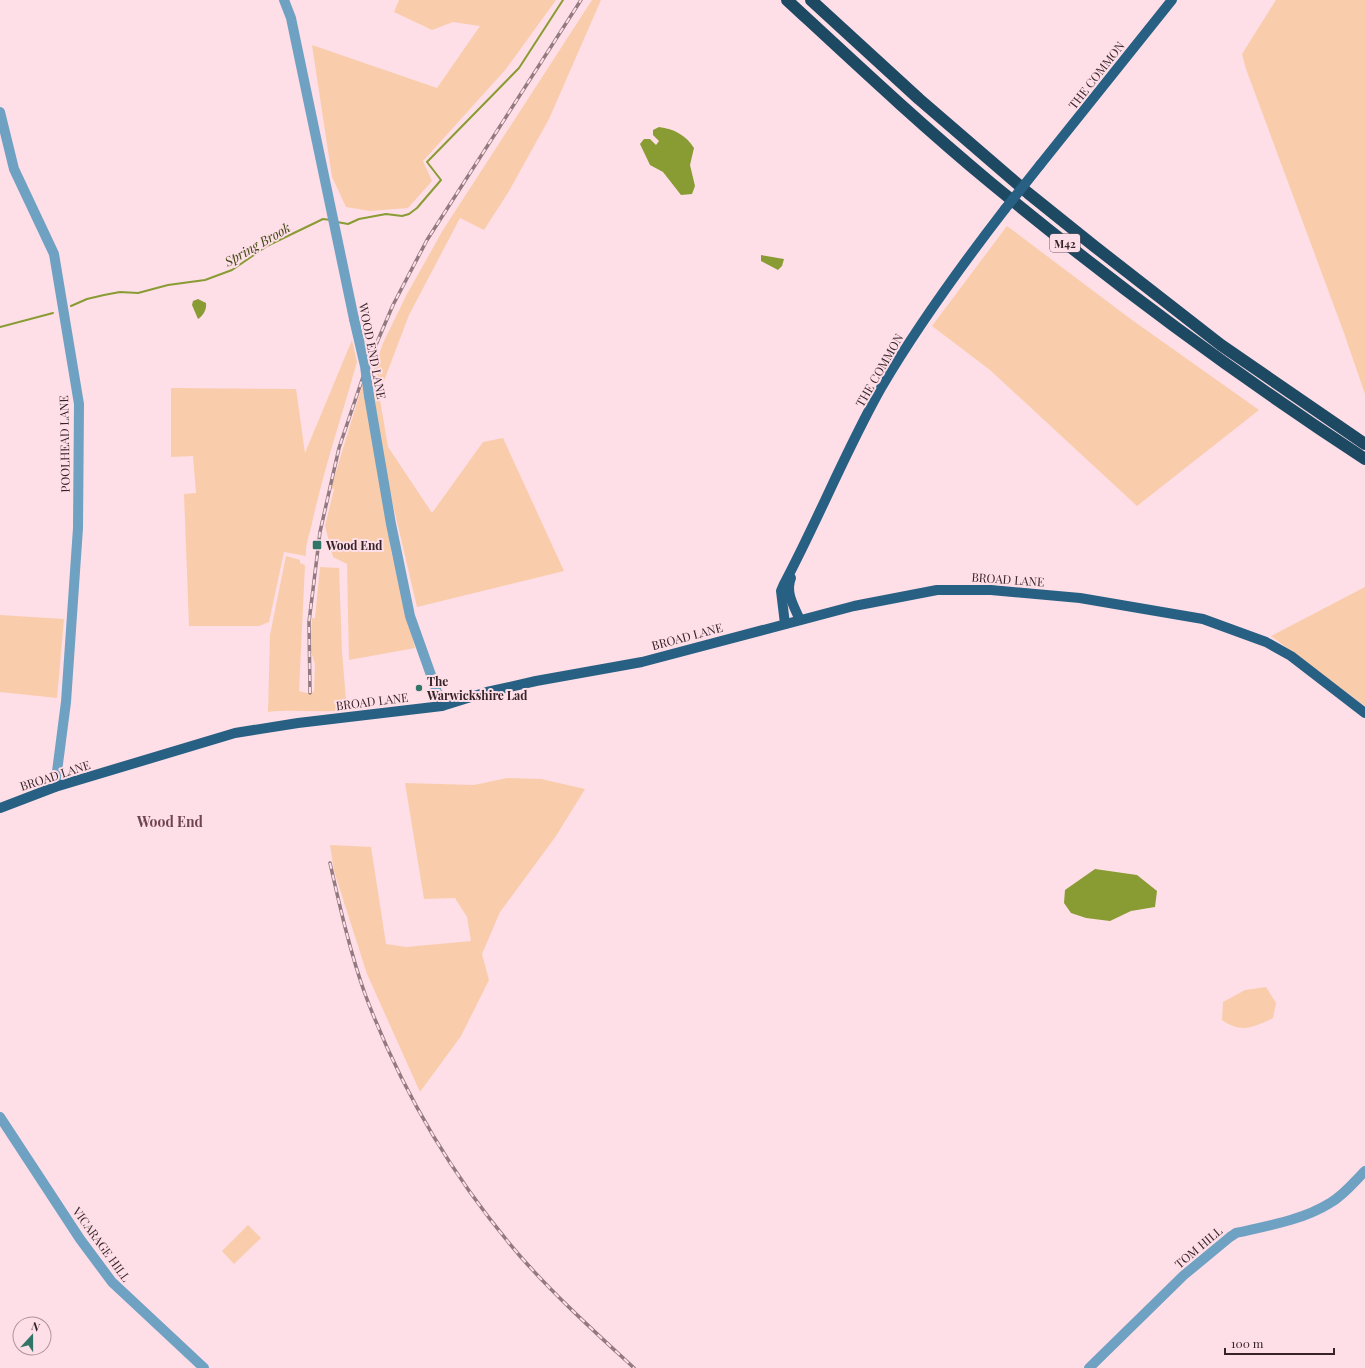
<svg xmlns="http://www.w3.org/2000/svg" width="1365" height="1368" font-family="'Playfair Display',serif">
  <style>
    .green { fill: #f9cdab }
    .water { fill: #899c34 }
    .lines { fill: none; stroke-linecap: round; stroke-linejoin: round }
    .stream { stroke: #899c34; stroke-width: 2 }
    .minor { stroke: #6fa1c2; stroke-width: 10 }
    .major { stroke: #276083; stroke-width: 10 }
    .highway { stroke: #1e4963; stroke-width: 12 }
    .rail-casing { stroke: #937a81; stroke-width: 3.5 }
    .rail { stroke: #fedee7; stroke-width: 2; stroke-dasharray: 6; stroke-linecap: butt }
    .minor-bridge { stroke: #6fa1c2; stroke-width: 10 }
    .major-bridge { stroke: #276083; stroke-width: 10 }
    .poi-dot { fill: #317569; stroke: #fedee7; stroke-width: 1.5 }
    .labels { text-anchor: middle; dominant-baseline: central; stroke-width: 4; stroke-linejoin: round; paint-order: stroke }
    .shield { fill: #fedee7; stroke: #725b62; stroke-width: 1 }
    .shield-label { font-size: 11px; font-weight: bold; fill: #362329 }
    .street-label { font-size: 12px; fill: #362329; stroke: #fedee7 }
    .poi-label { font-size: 12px; font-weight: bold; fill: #362329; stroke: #fedee7; text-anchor: start }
    .water-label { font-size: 13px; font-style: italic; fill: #3d4610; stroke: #fedee7 }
    .quarter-label { font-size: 14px; font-weight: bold; fill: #6e4452; stroke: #fedee7 }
  </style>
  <rect width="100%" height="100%" fill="#fedee7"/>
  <g class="green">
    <polygon points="399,0 556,0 506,69 423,161 432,181 408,208 370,211 346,207 332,177 312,45 437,88 480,26 453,22 432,30 394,12"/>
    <polygon points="592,0 601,0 549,119 509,191 484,230 460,218 409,315 379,394 388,447 432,513 483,442 503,438 564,571 417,607 386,475 372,403 372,376 383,343 407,294 443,230"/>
    <polygon points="1276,0 1365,0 1365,394 1344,333 1246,69 1242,54"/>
    <polygon points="1007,226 1132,320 1259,410 1137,506 990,370 932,326"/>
    <path d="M352,340L357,362C342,415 324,469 312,523C310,534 305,544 306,556L284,552L269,622L259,626H189L184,494L196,493L193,456L171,457V388L296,389L305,453Z"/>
    <polygon points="363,383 392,555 415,648 349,660 347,564 333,557 325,526 334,489 331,488"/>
    <path d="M286,556L300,560V563L305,565L299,691L307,693L314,692L315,664L310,648L312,618H315L320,567L339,568L342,652L347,712L346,710C319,713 294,709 268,712L270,635Z"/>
    <polygon points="1365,587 1365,706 1271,636"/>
    <polygon points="0,615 64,619 57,698 0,692"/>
    <polygon points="507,778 541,779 585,789 556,836 500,912 482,954 489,980 461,1036 420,1092 367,974 334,871 330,845 371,847 386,944 406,947 471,941 467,917 455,898 424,899 405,783 474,785"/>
    <path d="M1266,987L1276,1003L1273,1018C1253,1027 1242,1034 1222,1020L1223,1002L1245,990Z"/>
    <polygon points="248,1225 261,1238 234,1264 222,1251"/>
  </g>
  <g class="water">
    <path d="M659,127C674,129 686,135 694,148L690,165L695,186L692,194L681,195L663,172L650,165L640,144L644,139H650L656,145L659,141L653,135V130Z"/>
    <polygon points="761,255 784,259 782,266 778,270 761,261"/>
    <path d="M198,299L206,303C207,309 203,316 198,319L192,305L193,301Z"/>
    <polygon points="1095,869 1137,875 1157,891 1155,907 1131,911 1110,921 1086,918 1071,913 1064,903 1065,890"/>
  </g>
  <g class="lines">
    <g class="stream">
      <polyline points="337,222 348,224 359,219 386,214 402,216 409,214 417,208 441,180 427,162 519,68 563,0"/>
      <polyline points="71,306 87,299 104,295 120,292 138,293 168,285 205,280 232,270 267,246 323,219 331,220"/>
      <polyline points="0,327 53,313"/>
    </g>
    <g class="minor">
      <polyline points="284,0 291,18 354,319"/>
      <polyline points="0,112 14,169 54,254 79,404 78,528 66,702 55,787"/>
      <polyline points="369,396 391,524 410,616 442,706"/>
      <polyline points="0,1117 80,1239 112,1282 204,1368"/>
      <path d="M1089,1368L1184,1275L1230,1237L1236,1233C1267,1226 1303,1220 1330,1203C1344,1195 1354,1182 1365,1171"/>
    </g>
    <g class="major">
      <polyline points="1040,165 1172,0"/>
      <path d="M791,578C785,593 794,606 800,620"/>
      <path d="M785,624L781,591L784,584C818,520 845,452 881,388C918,325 961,266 1005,209"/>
      <polyline points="0,808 55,787 235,733 298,723 442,706 487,692 536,681 642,662 854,606 937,590 991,590 1080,598 1203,619 1266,642 1291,656 1365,713"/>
    </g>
    <g class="highway">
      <path d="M787,0C854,62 921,125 991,183C1111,282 1235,374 1365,459"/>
      <polyline points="811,0 919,99 1028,193 1094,246 1221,345 1365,444"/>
    </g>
    <defs>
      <g id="rail">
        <polyline points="310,693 309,622 320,532 339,448 366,368 393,305 427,240 581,0"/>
        <path d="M330,863C340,907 350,952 365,994C401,1090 453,1178 520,1256C555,1296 595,1332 634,1368"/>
      </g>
    </defs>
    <use href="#rail" class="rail-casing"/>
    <use href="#rail" class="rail"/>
    <polyline class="minor-bridge" points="354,319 365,366 369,396"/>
    <polyline class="major-bridge" points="1005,209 1040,165"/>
  </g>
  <g class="poi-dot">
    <rect x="312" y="540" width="10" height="10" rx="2"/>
    <circle cx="419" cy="688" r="4"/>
  </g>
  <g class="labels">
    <rect class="shield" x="1050" y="234" width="30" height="18" rx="3"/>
    <g class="shield-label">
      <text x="1065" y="243">M42</text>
    </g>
    <g class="street-label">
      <text transform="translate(1096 75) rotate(-52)">THE COMMON</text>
      <text transform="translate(373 351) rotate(79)">WOOD END LANE</text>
      <text transform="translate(879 370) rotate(-60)">THE COMMON</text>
      <text transform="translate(64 444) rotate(-91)">POOLHEAD LANE</text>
      <text transform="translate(1008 579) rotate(4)">BROAD LANE</text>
      <text transform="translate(687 636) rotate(-15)">BROAD LANE</text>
      <text transform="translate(372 701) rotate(-7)">BROAD LANE</text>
      <text transform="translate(55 775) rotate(-18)">BROAD LANE</text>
      <text transform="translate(102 1244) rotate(54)">VICARAGE HILL</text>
      <text transform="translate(1198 1247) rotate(-40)">TOM HILL</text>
    </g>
    <g class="poi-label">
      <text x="326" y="545">Wood End</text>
      <text x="427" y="681">The<tspan x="427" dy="14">Warwickshire Lad</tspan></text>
    </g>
    <g class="water-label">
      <text transform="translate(257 244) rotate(-30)">Spring Brook</text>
    </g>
    <g class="quarter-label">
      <text x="170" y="821">Wood End</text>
    </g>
  </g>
  <g transform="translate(32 1336) rotate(21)"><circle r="19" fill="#fedee7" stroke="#ae939b"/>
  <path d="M0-3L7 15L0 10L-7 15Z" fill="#317569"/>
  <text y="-6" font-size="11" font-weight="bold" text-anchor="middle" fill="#362329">N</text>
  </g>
  <path d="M1225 1348v6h109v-6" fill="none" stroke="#362329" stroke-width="2"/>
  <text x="1231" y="1348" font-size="12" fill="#362329" stroke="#fedee7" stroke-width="3" paint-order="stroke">100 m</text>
</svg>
